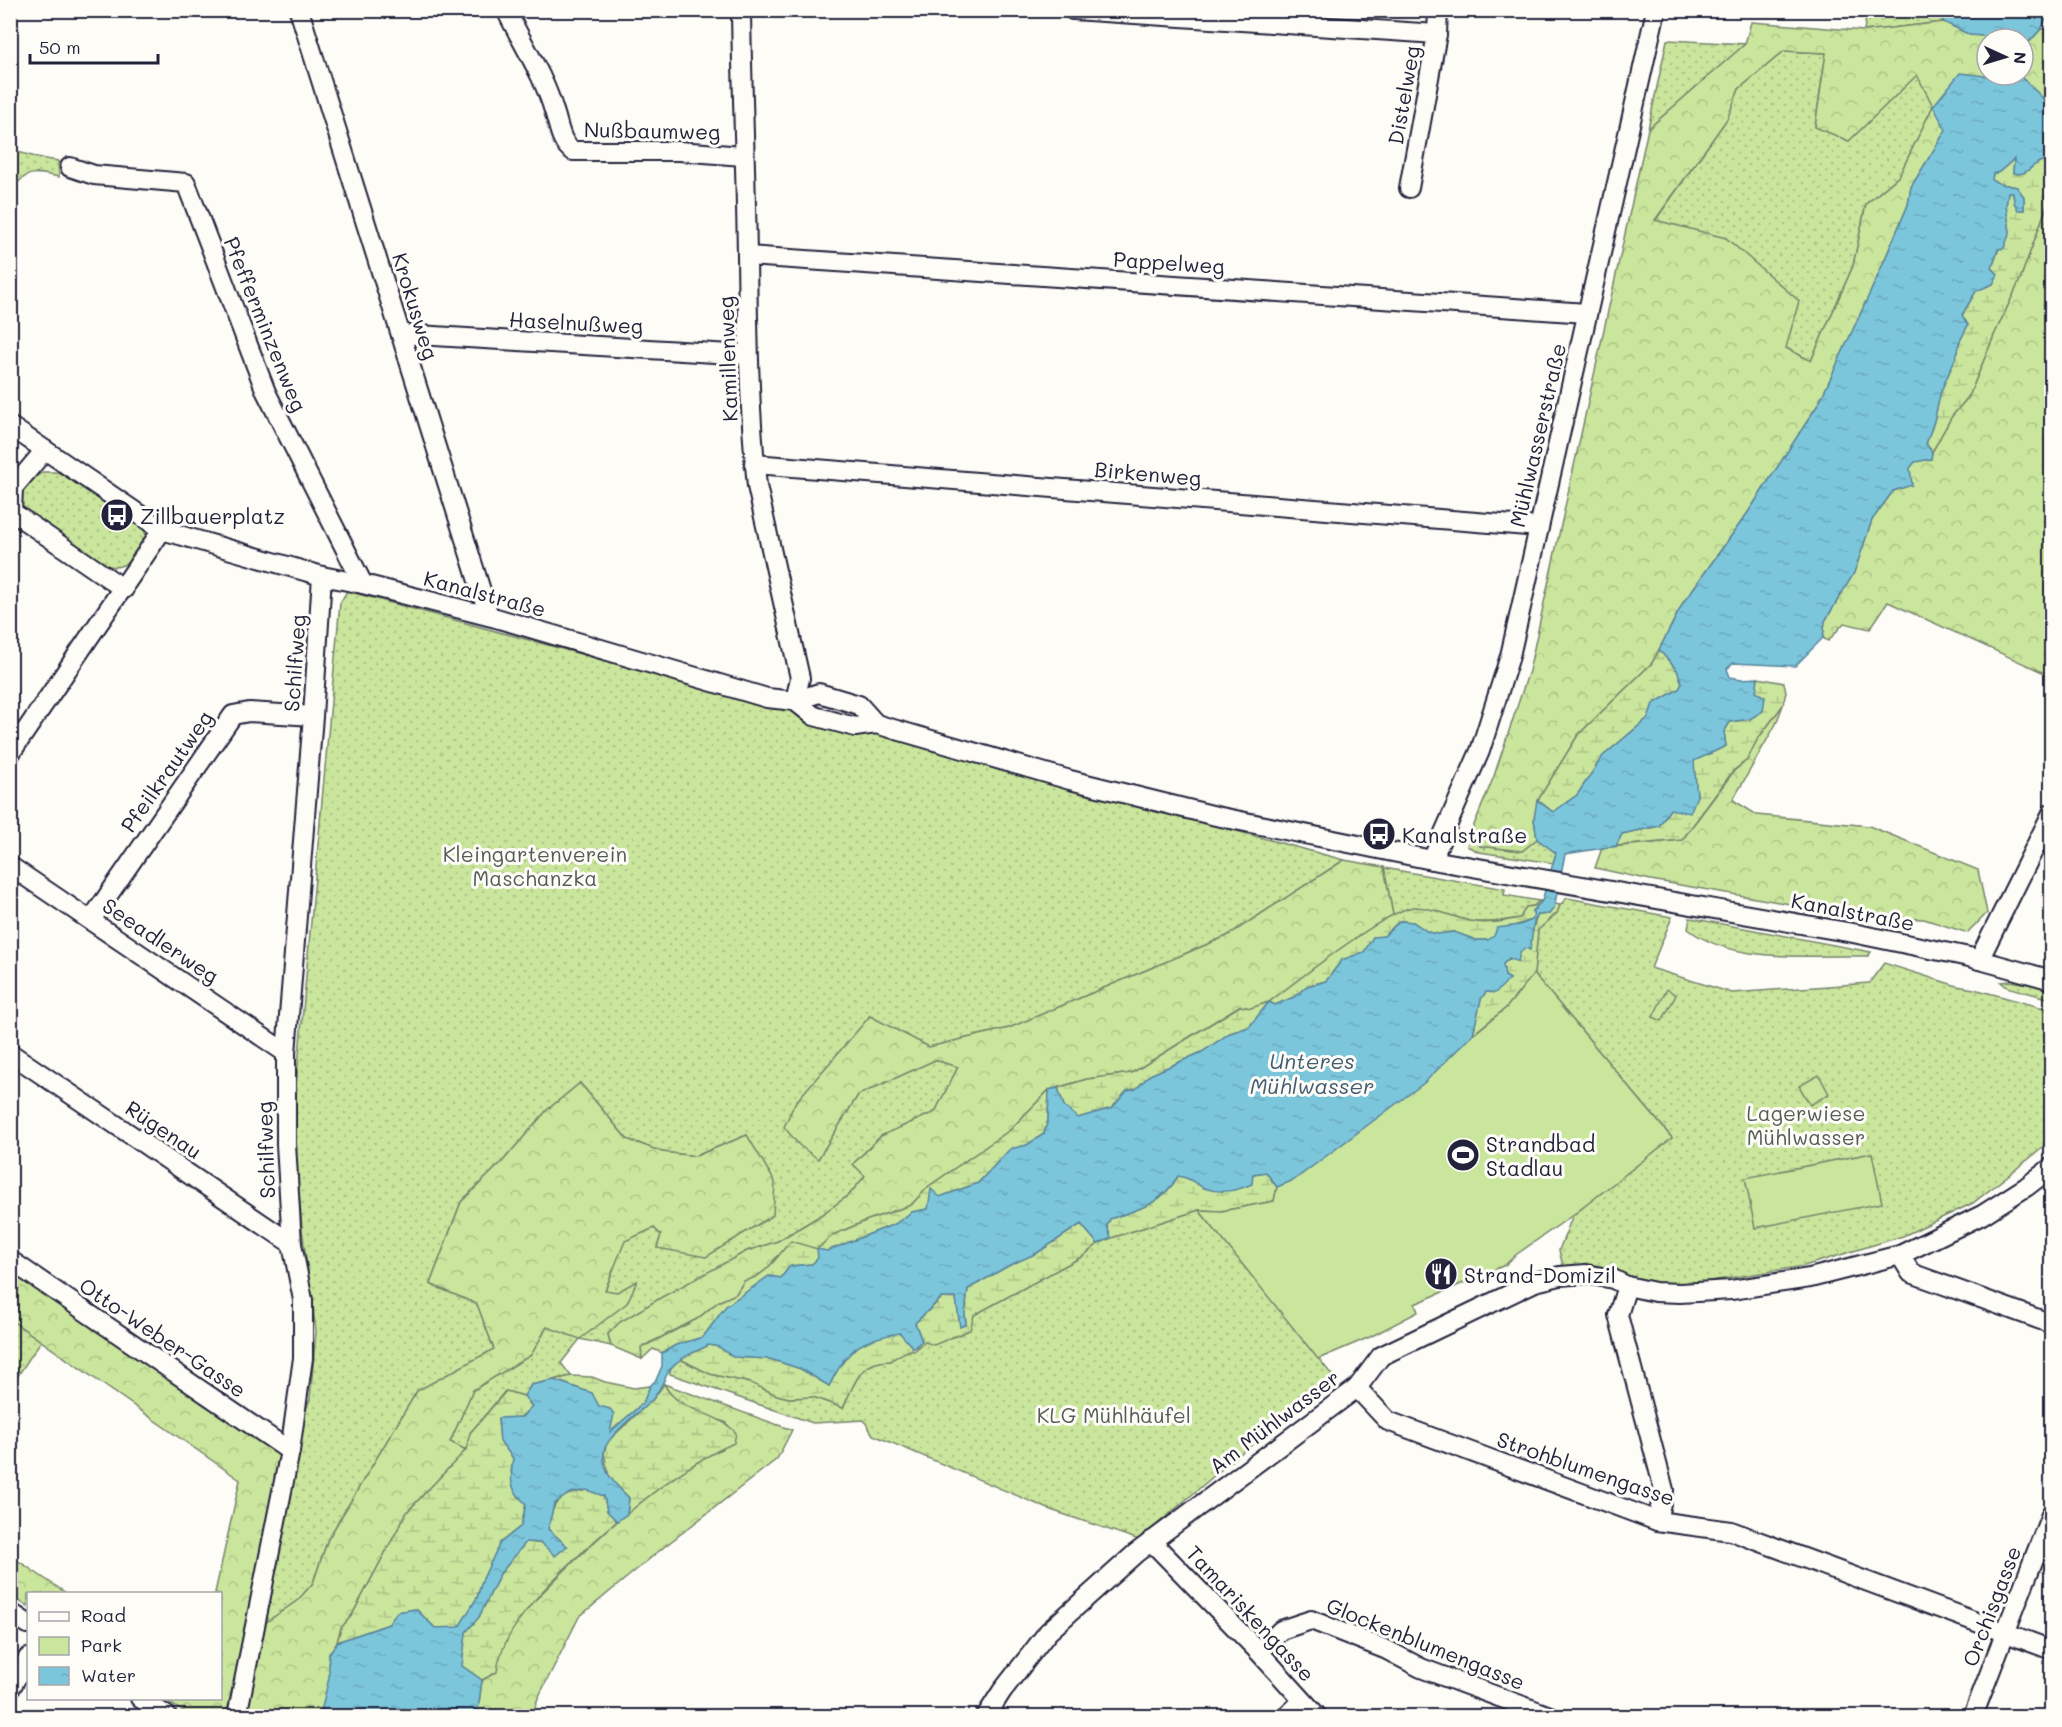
<svg xmlns="http://www.w3.org/2000/svg" width="2062" height="1727" font-family="Mali,sans-serif">
  <style>
    .green { fill: url(#green-dots); stroke: #76846c; stroke-width: 1.5 }
    .forest { fill: url(#forest-crowns); stroke: #76846c; stroke-width: 1.5; fill-rule: evenodd }
    .wetland { fill: url(#wetland-marsh); stroke: #76846c; stroke-width: 1.5 }
    .pitch { fill: #cae59c; stroke: #76846c; stroke-width: 1.5 }
    .water { fill: url(#water-ripples); stroke: #58849c; stroke-width: 1.5 }
    .lines { fill: none; stroke-linecap: round; stroke-linejoin: round }
    .street-casing { stroke: #22223b; stroke-width: 22 }
    .street { stroke: #fdfcf7; stroke-width: 18 }
    .labels { text-anchor: middle; dominant-baseline: central; stroke-width: 6; stroke-linejoin: round; paint-order: stroke }
    .street-label { font-size: 21px; fill: #22223b; stroke: #fdfcf7 }
    .poi-label { font-size: 21px; fill: #22223b; stroke: #fdfcf7; text-anchor: start }
    .park-label { font-size: 21px; fill: #545c58; stroke: #fdfcf7 }
    .water-label { font-size: 22px; font-style: italic; fill: #425b73; stroke: #fdfcf7 }
  </style>
  <defs>
    <pattern id="green-dots" width="8" height="8" patternUnits="userSpaceOnUse" patternTransform="scale(1.5)"><rect width="8" height="8" fill="#cae59c"/><path d="M2 2h.1M6 6h.1" fill="none" stroke="#adc487" stroke-width="1.8" stroke-linecap="round"/></pattern>
    <pattern id="forest-crowns" width="20" height="18" patternUnits="userSpaceOnUse" patternTransform="scale(1.5)"><rect width="20" height="18" fill="#cae59c"/><path d="M2 6a3 3 0 1 1 6 0M12 15a3 3 0 1 1 6 0" fill="none" stroke="#adc487"/></pattern>
    <pattern id="wetland-marsh" width="20" height="14" patternUnits="userSpaceOnUse" patternTransform="scale(1.5)"><rect width="20" height="14" fill="#cae59c"/><path d="M1 5h8M5 5V1M11 12h8M15 12V8" fill="none" stroke="#adc487"/></pattern>
    <pattern id="water-ripples" width="26" height="14" patternUnits="userSpaceOnUse" patternTransform="scale(1.5)"><rect width="26" height="14" fill="#7cc6dc"/><path d="M2 4q2-2 4 0t4 0M15 11q2-2 4 0t4 0" fill="none" stroke="#6baabe"/></pattern>
  </defs>
  <rect width="100%" height="100%" fill="#fdfcf7"/>
  <filter id="ink" filterUnits="userSpaceOnUse"><feTurbulence type="fractalNoise" baseFrequency=".0167" numOctaves="2"/><feDisplacementMap in="SourceGraphic" scale="12" xChannelSelector="R" yChannelSelector="G"/><feConvolveMatrix kernelMatrix="1 2 1 2 8 2 1 2 1" color-interpolation-filters="sRGB"/></filter>
  <g filter="url(#ink)">
    <g class="green">
      <polygon points="1867,11 1935,11 1944,22 1864,31"/>
      <polygon points="1667,40 1746,44 1648,129"/>
      <polygon points="1784,51 1826,53 1815,126 1918,75 1933,106 1899,176 1866,204 1853,266 1811,361 1786,348 1655,221 1727,119 1739,89"/>
      <path d="M11,150L39,158L58,161L59,177C33,172 29,169 11,190Z"/>
      <path d="M43,472H57L67,477L142,527C154,543 136,562 120,566C113,568 107,566 101,564L23,512C15,491 25,482 43,472Z"/>
      <polygon points="347,591 1344,860 1227,936 1009,1028 929,1047 869,1016 818,1159 858,1095 935,1060 958,1067 935,1112 881,1136 853,1164 866,1175 849,1195 818,1217 778,1241 747,1251 620,1322 608,1334 611,1346 580,1339 561,1363 571,1376 531,1385 524,1396 505,1391 470,1433 466,1450 450,1442 473,1390 531,1355 547,1327 617,1292 605,1291 624,1241 654,1228 661,1235 657,1248 754,1227 773,1215 747,1135 695,1156 662,1152 627,1139 580,1083 547,1110 503,1161 461,1202 430,1284 477,1304 494,1349 417,1391 328,1539 313,1583 298,1600 254,1631 290,1452 310,1399 316,1331 302,1229 296,1153 296,1087 340,603"/>
      <polygon points="1472,830 1480,846 1522,851 1537,839 1556,853 1553,863 1479,852 1467,846"/>
      <polygon points="1384,868 1505,889 1504,895 1539,901 1534,906 1526,907 1520,918 1494,922 1472,922 1439,912 1413,907 1393,915"/>
      <polygon points="1567,898 1672,917 1651,968 1732,993 1869,983 1884,963 1957,986 1974,989 2051,1010 2051,1137 2040,1150 1973,1203 1903,1236 1804,1266 1698,1283 1655,1283 1596,1267 1563,1266 1559,1250 1573,1215 1672,1138 1534,974 1538,930 1557,913 1560,905"/>
      <path d="M1690,918L1871,952L1868,956H1861C1807,955 1733,964 1688,929Z"/>
      <polygon points="2010,981 2051,988 2051,999 2007,987 2001,982"/>
      <path d="M1199,1210L1336,1380L1236,1457L1139,1540L1051,1510L873,1435L864,1420L813,1423L670,1374V1368L680,1359L710,1374L751,1383L777,1395L789,1398L813,1397L843,1408C854,1383 859,1360 891,1361L903,1351H914L925,1342L954,1337L969,1330L974,1315L1083,1256L1098,1244L1111,1238Z"/>
      <polygon points="11,1320 41,1341 11,1386"/>
    </g>
    <g class="forest">
      <path d="M1751,22L1864,31L1944,22L1970,35L2006,37V39H1987V75H2003V78L1946,130L1911,187L1908,205L1876,280L1819,403L1749,511L1683,603L1652,663L1578,735L1538,800L1534,819L1537,839L1522,851L1480,846L1472,830L1494,776L1529,671L1648,129L1745,44ZM1784,51L1826,53L1815,127L1849,141L1917,75L1933,106L1899,176L1866,204L1853,266L1811,361L1786,348L1799,301L1726,238L1655,220L1727,119L1739,89Z"/>
      <polygon points="2051,28 2051,109 2049,104 2019,75 2023,75 2023,45 2027,45 2041,29"/>
      <polygon points="2051,195 2051,676 1888,602 1870,629 1844,623 1828,641 1823,638 1825,621 1854,573 1872,520 1915,461 1931,459 1932,452 1952,416 1969,396 1995,333 2019,282"/>
      <polygon points="1783,705 1776,724 1733,800 1757,815 1869,826 1978,870 1987,913 1968,933 1924,919 1866,917 1651,880 1595,868 1602,848 1682,840 1734,771 1747,760 1757,740"/>
      <path d="M1344,860L1384,867L1393,915L1374,926L1269,1002L1251,1008L1239,1006L1132,1073L1087,1079L1049,1090L1010,1130L929,1186L911,1205L868,1220L833,1235L817,1249L777,1256C768,1270 761,1277 744,1281L736,1294L718,1302L697,1319L642,1347V1359L611,1346L608,1334L620,1322L662,1297L747,1251L778,1241L818,1217L849,1195L865,1176L853,1164L881,1136L935,1112L958,1067L935,1060L858,1095L818,1159L799,1145L784,1127L795,1103L870,1016L929,1047L1009,1028L1227,936Z"/>
      <polygon points="580,1083 627,1139 662,1152 696,1156 747,1135 775,1182 773,1215 706,1257 657,1248 661,1235 654,1228 625,1241 605,1290 617,1292 637,1281 627,1303 580,1339 547,1327 531,1355 473,1390 450,1442 466,1450 407,1512 352,1615 341,1628 337,1642 329,1654 330,1678 320,1716 190,1716 163,1699 220,1698 220,1594 215,1593 240,1480 11,1320 10,1272 269,1448 290,1451 255,1630 298,1600 313,1583 328,1539 417,1391 494,1349 477,1304 430,1284 461,1202 503,1161 547,1110"/>
      <path d="M664,1384L792,1430L777,1459L664,1547L579,1617L538,1698L532,1716H470L478,1710L482,1680L496,1672C497,1666 497,1659 499,1654C512,1620 539,1596 563,1572C614,1522 669,1472 734,1442L727,1423C705,1415 675,1407 664,1384Z"/>
      <polygon points="10,1556 11,1556 66,1593 28,1594 28,1607 11,1595"/>
    </g>
    <g class="wetland">
      <path d="M2051,158V195L2019,282L1995,333L1969,396L1952,416L1932,452L1926,444L1934,421L1941,391L1958,352L1959,343L1968,325L1962,316L1976,291L1993,284L1998,274L1992,268L1999,248L2004,247L2010,232L2006,206L2008,192H2013L2014,202L2018,209L2024,210V197L2017,187L2001,184L1991,180L1993,174L1999,172L2014,159L2013,173C2025,176 2027,170 2036,164C2040,161 2046,160 2051,158Z"/>
      <polygon points="1659,650 1677,670 1682,683 1679,689 1653,704 1648,718 1603,756 1577,795 1553,812 1538,800 1578,735 1652,663"/>
      <polygon points="1758,678 1784,683 1786,692 1783,705 1757,740 1747,760 1733,771 1682,840 1616,846 1622,834 1659,826 1670,809 1697,796 1693,761 1726,746 1724,732 1730,722 1750,719"/>
      <path d="M1539,901H1542L1532,911L1534,915L1532,920L1511,927L1489,940H1476L1454,932L1438,934L1428,932L1413,922L1399,921L1384,936L1373,938L1365,952L1342,960L1326,981L1307,986L1294,997L1275,1005L1269,1002L1249,1027L1230,1033L1202,1052L1150,1075L1136,1089L1127,1091L1112,1108L1078,1118L1064,1106L1058,1088L1087,1079L1132,1073L1240,1006L1251,1008L1269,1002C1294,983 1391,906 1416,907C1435,908 1452,917 1470,921C1486,925 1504,921 1520,918L1526,907L1534,906Z"/>
      <path d="M1555,904L1560,905L1557,913L1538,930L1534,974L1506,1008L1473,1034L1481,999L1486,991L1510,979L1505,976L1503,964C1510,958 1521,954 1526,947C1534,937 1532,925 1538,915L1549,914Z"/>
      <path d="M1049,1090L1048,1120L1044,1134L1027,1145L1010,1150L978,1183L940,1197L928,1209L912,1212L895,1224L827,1251L812,1264L790,1266L781,1278L769,1276L726,1306L703,1337L676,1345L662,1353L653,1349L642,1359L641,1348L697,1319L718,1302L736,1294L744,1281C767,1276 776,1257 791,1241L817,1249L833,1235L868,1220L911,1205L929,1186L1010,1130Z"/>
      <path d="M1266,1172L1277,1187L1274,1201L1222,1211L1199,1210L1111,1238L1107,1226L1110,1219C1139,1209 1161,1205 1178,1176L1189,1177L1204,1188L1253,1174Z"/>
      <path d="M1081,1224L1098,1244L1083,1256L974,1315L970,1330L934,1345L925,1342C913,1351 902,1351 891,1361C859,1360 855,1383 843,1408L813,1397L789,1398L777,1395L751,1383L710,1374L680,1359L709,1345L719,1347L733,1357L770,1359L801,1369L829,1386C847,1349 860,1339 900,1332L913,1348L922,1341L915,1323L942,1298H956L960,1326L966,1324L965,1313L968,1289L1008,1266L1037,1253Z"/>
      <polygon points="571,1376 592,1377 605,1382 634,1388 650,1386 643,1403 609,1433 592,1393 554,1380"/>
      <path d="M664,1384C678,1413 716,1410 736,1433L734,1443C695,1460 660,1486 627,1514L629,1498L609,1478L604,1453L607,1442L654,1398Z"/>
      <polygon points="506,1391 524,1396 532,1406 521,1417 498,1419 500,1441 513,1458 511,1472 526,1504 521,1526 500,1543 482,1581 477,1598 459,1628 435,1628 416,1609 397,1612 389,1624 337,1642 341,1628 352,1615 407,1512 466,1450 470,1433"/>
      <path d="M587,1490L604,1496L607,1511L617,1521C577,1557 502,1618 497,1672L482,1680L462,1666L466,1632L479,1617L500,1574L526,1542L567,1546L548,1529C554,1500 556,1496 587,1490Z"/>
    </g>
    <g class="pitch">
      <polygon points="1534,974 1672,1138 1573,1215 1517,1254 1505,1265 1415,1304 1418,1312 1370,1337 1318,1359 1199,1210 1222,1211 1274,1201 1277,1187 1266,1172 1446,997 1474,1034 1506,1008"/>
      <polygon points="1667,989 1676,995 1662,1021 1653,1017"/>
      <polygon points="1819,1075 1829,1094 1810,1105 1799,1086"/>
      <polygon points="1872,1153 1882,1203 1755,1228 1745,1178"/>
    </g>
    <g class="water">
      <polygon points="1935,11 2050,11 2041,29 2026,45 2023,45 2023,39 1970,35 1944,22"/>
      <path d="M1960,73L2002,78L2003,75H2019L2049,104L2052,109L2051,158C2046,160 2040,161 2036,164C2027,170 2025,176 2013,173L2014,159L1999,172L1993,174L1992,180L2001,184L2017,187L2024,197V210H2018L2014,202L2013,192H2008L2006,206L2010,232L2004,248L1998,249L1992,268L1998,274L1993,284L1976,291L1962,315L1968,325L1959,343L1958,352L1941,391L1934,421L1926,444L1932,452L1931,459L1915,462L1910,468L1912,485L1893,491L1872,520L1854,573L1825,621L1823,638L1795,666L1733,663L1727,669L1730,677L1741,679L1758,678L1756,692L1765,697L1763,711L1750,719L1730,722L1724,732L1726,746L1694,761L1697,796L1690,813L1670,809L1659,826L1622,834L1616,846L1565,854L1554,908L1549,914L1538,915L1534,921L1530,950L1525,948L1520,952L1518,962L1509,958L1503,964L1505,976L1510,979L1495,993L1486,992L1481,999L1473,1034L1424,1083L1294,1180L1277,1187L1266,1172L1253,1174L1252,1184C1236,1191 1221,1194 1204,1188C1193,1183 1192,1178 1178,1176C1161,1205 1139,1209 1110,1219L1107,1226L1111,1238L1098,1244L1081,1224L1037,1253L1008,1266L968,1289L965,1313L966,1324L960,1327L956,1298H941L915,1323L922,1341L913,1348L900,1333C860,1339 847,1349 829,1386L801,1369L770,1359L733,1357L719,1347L709,1345C697,1351 682,1356 673,1366C664,1375 662,1390 651,1401C639,1412 607,1436 604,1451C601,1472 616,1485 629,1498L627,1514L617,1521L607,1511L604,1496L587,1490L570,1493L554,1504L548,1529L567,1546L555,1556L541,1543L526,1542L500,1574L479,1617L466,1632L462,1666L482,1680L478,1710L470,1716H320L329,1678V1654L337,1642L389,1624L397,1612L416,1609L435,1628L459,1627L477,1598L482,1581L500,1543L521,1526L526,1504C509,1488 510,1481 513,1458L500,1441L498,1418L522,1417L532,1406L524,1396L531,1385L554,1380L592,1393L599,1406L610,1409L614,1414L610,1432L643,1403L650,1386L656,1380L662,1366V1353L676,1345L703,1337L726,1306L769,1276L781,1278L790,1266L812,1264L818,1258L817,1249L827,1251L895,1224L912,1212L928,1209L931,1189L940,1197L978,1183L1010,1149L1027,1145L1044,1134L1048,1120L1049,1090L1058,1088L1064,1106L1078,1118L1112,1108L1127,1091L1136,1089L1150,1075L1202,1052L1230,1033L1249,1027L1269,1002L1275,1005L1294,997L1307,986L1326,981L1342,960L1364,952L1373,937L1384,936L1400,921L1413,922L1428,932L1438,934L1454,932L1476,940H1488L1494,936L1497,928L1520,925L1532,920L1534,915L1532,911L1542,901L1556,853L1537,839L1534,819L1537,800L1553,812L1577,795L1603,756L1648,718L1653,704L1679,689L1682,683L1677,670L1659,650L1683,603L1749,511L1819,403L1876,280L1908,205L1911,187L1946,130L1933,106Z"/>
    </g>
    <g class="lines">
      <defs>
        <g id="street">
          <polyline points="299,10 489,616"/>
          <path d="M506,10C522,43 544,76 554,111C559,125 560,143 573,151H679L743,156"/>
          <path d="M741,10C742,93 746,175 747,257C748,334 749,410 757,486L800,678L795,701"/>
          <polyline points="1073,10 1437,34"/>
          <polyline points="70,167 94,175 186,183 266,392 363,584"/>
          <polyline points="1409,188 1437,34 1438,10"/>
          <polyline points="747,256 1587,313"/>
          <polyline points="401,334 747,355"/>
          <polyline points="10,426 162,530 322,576 363,584 496,618 767,698 795,701 819,693 859,705 876,724"/>
          <polyline points="45,450 13,488 12,512 124,589"/>
          <polyline points="754,464 1539,527"/>
          <polyline points="795,701 814,716 855,727 876,724 1070,780 1216,816 1432,860 1853,933 1969,957 2052,980"/>
          <polyline points="10,754 162,530"/>
          <polyline points="1432,860 1480,751 1510,656 1656,10"/>
          <polyline points="10,866 286,1053"/>
          <polyline points="91,920 233,715 249,712 313,716"/>
          <polyline points="1979,960 2052,813"/>
          <polyline points="10,1053 292,1244"/>
          <polyline points="1900,1255 1911,1273 2052,1324"/>
          <polyline points="10,1260 290,1451"/>
          <polyline points="1627,1286 1618,1315 1664,1490 1657,1521"/>
          <polyline points="1357,1388 1388,1421 1657,1521 1731,1531 2052,1650"/>
          <polyline points="1151,1541 1259,1652 1317,1716"/>
          <polyline points="10,1612 28,1624"/>
          <polyline points="1259,1652 1281,1630 1311,1620 1387,1650 1421,1668 1550,1716"/>
          <polyline points="10,1689 28,1658"/>
          <polyline points="140,1698 167,1716"/>
          <polyline points="237,1716 290,1451 303,1358 303,1300 292,1244 286,1144 286,1053 313,716 322,576"/>
          <polyline points="986,1716 1002,1691 1048,1632 1136,1553 1357,1388 1381,1356 1535,1282 1560,1276 1586,1274 1613,1279 1627,1286 1655,1292 1680,1293 1731,1290 1810,1278 1900,1255 1982,1215 2026,1187 2052,1167"/>
          <polyline points="1287,1716 1302,1701"/>
          <polyline points="1973,1716 2052,1512"/>
        </g>
      </defs>
      <use href="#street" class="street-casing"/>
      <use href="#street" class="street"/>
    </g>
  </g>
  <defs>
    <symbol id="bus-disc" viewBox="-11 -11 22 22"><circle r="9.5" fill="#22223b" stroke="#fdfcf7"/><path d="M-5-6H5V4H4V6H2V4H-2V6H-4V4H-5ZM-3.5-4V0h7V-4ZM-3.5 1.2v1.5H-2V1.2ZM2 1.2v1.5H3.5V1.2Z" fill="#fff"/></symbol>
    <symbol id="stadium-disc" viewBox="-11 -11 22 22"><circle r="9.5" fill="#22223b" stroke="#fdfcf7"/><path d="M0-5a6.5 5 0 1 0 0 10a6.5 5 0 1 0 0-10ZM-3.5-1.8h7v3.6h-7Z" fill="#fff"/></symbol>
    <symbol id="restaurant-disc" viewBox="-11 -11 22 22"><circle r="9.5" fill="#22223b" stroke="#fdfcf7"/><path d="M-5-6h1v4h1v-4h1v4h1v-4h1v5L-1.5 .5V6h-2V.5L-5-1ZM5-6V6H3V1.5H1.5Q1.5-4 5-6Z" fill="#fff"/></symbol>
  </defs>
  <g fill-rule="evenodd">
    <use href="#bus-disc" x="98" y="496" width="38" height="38"/>
    <use href="#bus-disc" x="1360" y="815" width="38" height="38"/>
    <use href="#stadium-disc" x="1444" y="1136" width="38" height="38"/>
    <use href="#restaurant-disc" x="1422" y="1255" width="38" height="38"/>
  </g>
  <g class="labels">
    <g class="street-label">
      <text transform="translate(1403 95) rotate(-80)">Distelweg</text>
      <text transform="translate(652 130) rotate(1)">Nußbaumweg</text>
      <text transform="translate(1169 262) rotate(4)">Pappelweg</text>
      <text transform="translate(416 306) rotate(73)">Krokusweg</text>
      <text transform="translate(576 322) rotate(3)">Haselnußweg</text>
      <text transform="translate(266 324) rotate(68)">Pfefferminzenweg</text>
      <text transform="translate(727 359) rotate(-92)">Kamillenweg</text>
      <text transform="translate(1537 435) rotate(-77)">Mühlwasserstraße</text>
      <text transform="translate(1148 473) rotate(5)">Birkenweg</text>
      <text transform="translate(485 593) rotate(15)">Kanalstraße</text>
      <text transform="translate(294 663) rotate(-86)">Schilfweg</text>
      <text transform="translate(166 771) rotate(-55)">Pfeilkrautweg</text>
      <text transform="translate(1853 911) rotate(11)">Kanalstraße</text>
      <text transform="translate(161 940) rotate(34)">Seeadlerweg</text>
      <text transform="translate(164 1129) rotate(34)">Rügenau</text>
      <text transform="translate(265 1150) rotate(-92)">Schilfweg</text>
      <text transform="translate(163 1337) rotate(34)">Otto-Weber-Gasse</text>
      <text transform="translate(1274 1421) rotate(-37)">Am Mühlwasser</text>
      <text transform="translate(1586 1468) rotate(19)">Strohblumengasse</text>
      <text transform="translate(1991 1606) rotate(-69)">Orchisgasse</text>
      <text transform="translate(1251 1613) rotate(47)">Tamariskengasse</text>
      <text transform="translate(1426 1643) rotate(22)">Glockenblumengasse</text>
    </g>
    <g class="poi-label">
      <text x="140" y="515">Zillbauerplatz</text>
      <text x="1402" y="834">Kanalstraße</text>
      <text x="1486" y="1143">Strandbad<tspan x="1486" dy="24">Stadlau</tspan></text>
      <text x="1464" y="1274">Strand-Domizil</text>
    </g>
    <g class="park-label">
      <text x="535" y="853">Kleingartenverein<tspan x="535" dy="24">Maschanzka</tspan></text>
      <text x="1806" y="1112">Lagerwiese<tspan x="1806" dy="24">Mühlwasser</tspan></text>
      <text x="1114" y="1414">KLG Mühlhäufel</text>
    </g>
    <g class="water-label">
      <text x="1312" y="1060">Unteres<tspan x="1312" dy="25">Mühlwasser</tspan></text>
    </g>
  </g>
  <rect width="2062" height="1727" fill="none" stroke="#fdfcf7" stroke-width="36"/>
  <rect x="18" y="18" width="2026" height="1691" fill="none" stroke="#22223b" stroke-width="2" filter="url(#ink)"/>
  <rect x="27" y="1592" width="195" height="108" fill="#fdfcf7" stroke="#a5a5ac" stroke-width="1.5"/>
  <rect x="39" y="1612" width="30" height="9" fill="#fdfcf7" stroke="#a5a5ac" stroke-width="1.5"/>
  <text x="81" y="1622" font-size="18" fill="#22223b">Road</text>
  <rect x="39" y="1637" width="30" height="18" fill="#cae59c" stroke="#a5a5ac" stroke-width="1.5"/>
  <text x="81" y="1652" font-size="18" fill="#22223b">Park</text>
  <rect x="39" y="1667" width="30" height="18" fill="url(#water-ripples)" stroke="#a5a5ac" stroke-width="1.5"/>
  <text x="81" y="1682" font-size="18" fill="#22223b">Water</text>
  <g transform="translate(2005 57) rotate(94)"><circle r="28" fill="#fdfcf7" stroke="#a5a5ac" stroke-width="1.5"/>
  <path d="M0-4.5L10 22L0 15L-10 22Z" fill="#22223b"/>
  <text y="-9" font-size="16" font-weight="bold" text-anchor="middle" fill="#22223b">N</text>
  </g>
  <path d="M30 54v9h128v-9" fill="none" stroke="#22223b" stroke-width="3"/>
  <text x="39" y="54" font-size="18" fill="#22223b" stroke="#fdfcf7" stroke-width="4.5" paint-order="stroke">50 m</text>
</svg>
